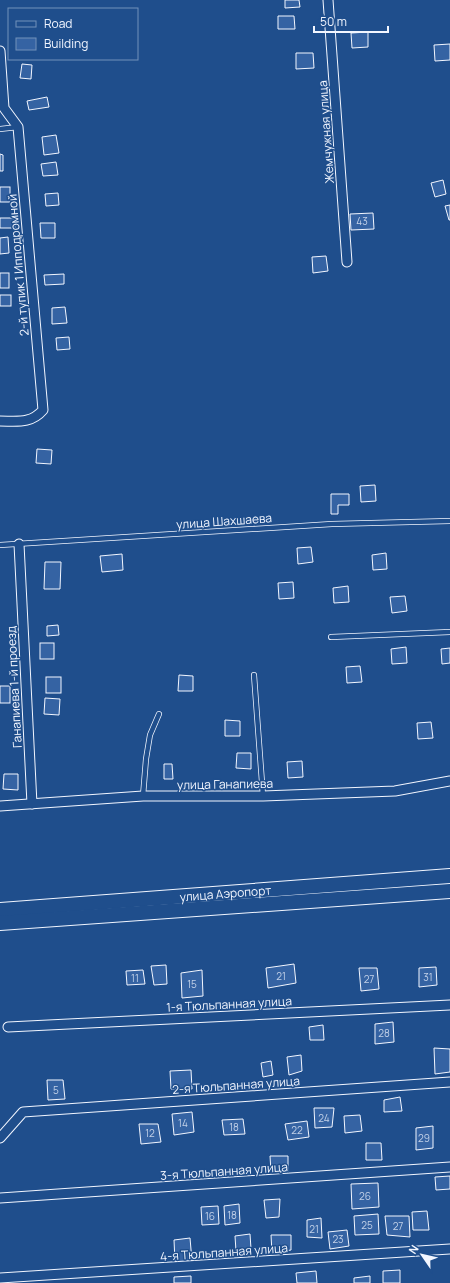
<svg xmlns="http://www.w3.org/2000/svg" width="450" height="1283" font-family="Manrope,sans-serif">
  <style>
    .building { fill: #3563a3; stroke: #f2f6ff }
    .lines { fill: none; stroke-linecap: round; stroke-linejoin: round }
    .lane-casing { stroke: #f2f6ff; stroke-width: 6 }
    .street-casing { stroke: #f2f6ff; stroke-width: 11 }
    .primary-casing { stroke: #f2f6ff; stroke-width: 16 }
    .lane { stroke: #1f4e8c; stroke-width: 4.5 }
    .street { stroke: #1f4e8c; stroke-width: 9 }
    .primary { stroke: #1f4e8c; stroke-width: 14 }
    .labels { text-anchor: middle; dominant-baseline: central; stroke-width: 3; stroke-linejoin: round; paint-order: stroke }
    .number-label { font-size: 10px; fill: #c3d1e8 }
    .street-label { font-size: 12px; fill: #f2f6ff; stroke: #1f4e8c }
  </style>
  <rect width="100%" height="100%" fill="#1f4e8c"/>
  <g class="building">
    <polygon points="285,0 299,0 300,7 285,8"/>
    <polygon points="278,16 294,16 295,29 278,29"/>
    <polygon points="368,32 368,47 352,48 351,33"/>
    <polygon points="450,44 450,60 435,61 434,45"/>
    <polygon points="296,53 313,53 314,68 296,69"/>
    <polygon points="22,64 32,65 31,79 20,78"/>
    <polygon points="47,97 49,107 29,110 27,101"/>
    <polygon points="56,135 59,153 44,155 42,137"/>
    <polygon points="0,154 3,155 3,171 0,171"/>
    <polygon points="56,162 58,175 43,176 41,164"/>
    <polygon points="443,180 446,194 435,197 431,183"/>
    <rect x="0" y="187" width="10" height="15"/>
    <polygon points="58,193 59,205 46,206 45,194"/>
    <polygon points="450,205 450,220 449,220 445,206"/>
    <polygon points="373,213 374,229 351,230 350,214"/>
    <polygon points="0,218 14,218 15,228 0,228"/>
    <polygon points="40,223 55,223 55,238 41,238"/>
    <polygon points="8,237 9,253 0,254 0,238"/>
    <polygon points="326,256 328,271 313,273 312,257"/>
    <rect x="0" y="273" width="9" height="15"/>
    <polygon points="64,274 64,284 45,285 44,275"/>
    <rect x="0" y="295" width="11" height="11"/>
    <polygon points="65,307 67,323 52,324 52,308"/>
    <polygon points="69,337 70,349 57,350 56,338"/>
    <polygon points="37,449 52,450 51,464 36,463"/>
    <polygon points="375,485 376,501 361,502 360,486"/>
    <polygon points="331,494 349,494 349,505 338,505 338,514 331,514"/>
    <polygon points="311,547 313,562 298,564 297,548"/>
    <polygon points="386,553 387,569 373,570 372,555"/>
    <polygon points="122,554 123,570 102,572 100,556"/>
    <polygon points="45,562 61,562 60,589 44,589"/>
    <polygon points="293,582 294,598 279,599 278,583"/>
    <polygon points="348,586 349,602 334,603 333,588"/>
    <polygon points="405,596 407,611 392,613 390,597"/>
    <polygon points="58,625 59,635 47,636 47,626"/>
    <rect x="40" y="643" width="14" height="16"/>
    <polygon points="406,647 407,663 392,664 391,649"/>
    <polygon points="450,648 450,663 442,664 441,649"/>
    <polygon points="360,666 362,682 347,683 346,667"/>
    <polygon points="179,675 193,676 193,691 178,691"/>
    <rect x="46" y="677" width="15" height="16"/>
    <rect x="0" y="686" width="10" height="17"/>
    <polygon points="45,698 60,699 59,715 44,714"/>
    <polygon points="225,720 240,721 240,736 225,736"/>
    <polygon points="431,722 433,738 418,739 417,723"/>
    <polygon points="237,753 251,753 251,769 236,768"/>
    <polygon points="302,761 303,777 288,778 287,762"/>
    <polygon points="164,764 172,764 173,779 164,779"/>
    <polygon points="4,774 18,774 18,790 3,789"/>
    <polygon points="294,964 296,983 268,988 266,968"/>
    <polygon points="166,965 167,984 154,985 151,966"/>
    <polygon points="436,967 437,985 419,987 419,968"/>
    <polygon points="359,968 377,968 379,989 361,991"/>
    <polygon points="143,970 145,984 127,985 126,971"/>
    <polygon points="202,970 203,996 182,998 181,973"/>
    <polygon points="393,1022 394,1042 375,1044 375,1024"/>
    <polygon points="323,1025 324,1040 310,1040 309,1027"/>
    <polygon points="434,1048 450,1049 450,1072 435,1074"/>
    <polygon points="301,1055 302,1071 289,1075 287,1057"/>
    <polygon points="271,1061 273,1075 263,1077 261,1063"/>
    <polygon points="191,1070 192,1089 171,1089 170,1071"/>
    <polygon points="47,1080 63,1080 65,1099 48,1100"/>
    <polygon points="400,1097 402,1111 384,1112 384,1100"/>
    <polygon points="314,1108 334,1108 332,1127 315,1128"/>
    <polygon points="192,1112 194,1132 174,1135 172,1114"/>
    <polygon points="360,1115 362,1131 345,1133 344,1116"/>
    <polygon points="243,1119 245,1134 224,1135 222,1120"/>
    <polygon points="307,1121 309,1137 288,1140 285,1124"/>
    <polygon points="139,1124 158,1124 161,1142 141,1144"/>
    <polygon points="433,1126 433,1148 416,1150 416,1128"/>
    <polygon points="366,1143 381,1143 382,1160 366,1160"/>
    <polygon points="270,1156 288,1156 288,1172 271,1172"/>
    <polygon points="450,1176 450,1189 436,1190 435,1177"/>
    <polygon points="378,1183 379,1207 352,1209 351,1184"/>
    <polygon points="280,1199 279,1217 266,1218 264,1200"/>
    <polygon points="239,1204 240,1223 225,1225 224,1206"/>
    <polygon points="218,1206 219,1224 202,1225 201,1207"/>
    <polygon points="427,1211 429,1230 413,1230 412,1212"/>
    <polygon points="378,1214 379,1234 355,1235 354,1216"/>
    <polygon points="385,1216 409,1216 410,1237 387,1235"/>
    <polygon points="321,1218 322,1238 307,1237 307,1220"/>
    <polygon points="347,1230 349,1246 330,1249 328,1232"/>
    <polygon points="250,1234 251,1249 236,1251 235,1236"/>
    <polygon points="271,1235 291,1235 291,1250 272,1253"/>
    <polygon points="190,1238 192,1261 175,1262 174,1240"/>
    <polygon points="400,1270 400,1283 383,1283 383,1271"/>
    <polygon points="316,1271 317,1283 297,1283 296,1273"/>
    <polygon points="191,1276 191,1283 174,1283 174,1277"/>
    <polygon points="370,1276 370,1283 354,1283 354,1278"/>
  </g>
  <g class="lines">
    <defs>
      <g id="lane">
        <polyline points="0,129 18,127"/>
        <polyline points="0,545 332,524 450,521"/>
        <polyline points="331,637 450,632"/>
        <polyline points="254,675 263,796"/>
        <polyline points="143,796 146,759 150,735 159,714"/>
      </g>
      <g id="street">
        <polyline points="328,0 347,262"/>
        <path d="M0,51L4,108L18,127L43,410C31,424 17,421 0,421"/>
        <polyline points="19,544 32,804"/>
        <polyline points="0,806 143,796 263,796 395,791 450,781"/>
        <polyline points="8,1027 450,1005"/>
        <polyline points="0,1138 23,1112 450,1082"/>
        <polyline points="0,1198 450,1167"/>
        <polyline points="0,1278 450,1249"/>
      </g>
      <g id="primary">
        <path id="s1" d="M0,910L450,876"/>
        <polyline points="0,923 450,891"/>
      </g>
    </defs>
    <use href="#lane" class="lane-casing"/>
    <use href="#street" class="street-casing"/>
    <use href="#primary" class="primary-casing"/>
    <use href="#lane" class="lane"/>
    <use href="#street" class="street"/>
    <use href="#primary" class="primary"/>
  </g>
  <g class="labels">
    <g class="number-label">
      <text x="362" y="221">43</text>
      <text x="281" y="976">21</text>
      <text x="428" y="977">31</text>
      <text x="135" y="978">11</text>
      <text x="369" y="979">27</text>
      <text x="192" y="984">15</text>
      <text x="384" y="1033">28</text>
      <text x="56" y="1090">5</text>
      <text x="324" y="1118">24</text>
      <text x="183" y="1123">14</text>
      <text x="234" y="1127">18</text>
      <text x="297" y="1130">22</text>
      <text x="150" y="1133">12</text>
      <text x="424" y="1138">29</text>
      <text x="365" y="1196">26</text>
      <text x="232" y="1215">18</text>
      <text x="210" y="1216">16</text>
      <text x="367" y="1225">25</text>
      <text x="398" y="1226">27</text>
      <text x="314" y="1229">21</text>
      <text x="338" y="1239">23</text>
    </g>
    <g class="street-label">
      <text transform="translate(326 132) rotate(-94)">Жемчужная улица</text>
      <text transform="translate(18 265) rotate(-95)">2-й тупик 1 Ипподромной</text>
      <text transform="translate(224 521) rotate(-4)">улица Шахшаева</text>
      <text transform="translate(14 687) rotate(-93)">Ганапиева 1-й проезд</text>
      <text transform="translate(225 784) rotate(-1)">улица Ганапиева</text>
      <text stroke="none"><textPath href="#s1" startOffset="226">улица Аэропорт</textPath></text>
      <text transform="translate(229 1004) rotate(-3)">1-я Тюльпанная улица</text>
      <text transform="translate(236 1085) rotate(-4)">2-я Тюльпанная улица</text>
      <text transform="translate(224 1171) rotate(-4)">3-я Тюльпанная улица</text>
      <text transform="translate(224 1252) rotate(-4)">4-я Тюльпанная улица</text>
    </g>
  </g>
  <rect x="8" y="8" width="130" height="52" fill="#1f4e8c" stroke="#7391ba"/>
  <rect x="16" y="21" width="20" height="6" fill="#1f4e8c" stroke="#7391ba"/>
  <text x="44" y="28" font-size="12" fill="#f2f6ff">Road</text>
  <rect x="16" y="38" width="20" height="12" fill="#3563a3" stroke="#7391ba"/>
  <text x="44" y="48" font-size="12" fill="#f2f6ff">Building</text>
  <g transform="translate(422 1255) rotate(304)" stroke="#1f4e8c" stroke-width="3" paint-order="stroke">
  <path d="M0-3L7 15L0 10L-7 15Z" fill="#f2f6ff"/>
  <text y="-6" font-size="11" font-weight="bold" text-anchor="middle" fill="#f2f6ff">N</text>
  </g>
  <path d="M314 26v6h74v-6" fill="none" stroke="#f2f6ff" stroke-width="2"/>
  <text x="320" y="26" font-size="12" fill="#f2f6ff" stroke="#1f4e8c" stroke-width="3" paint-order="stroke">50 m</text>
</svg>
